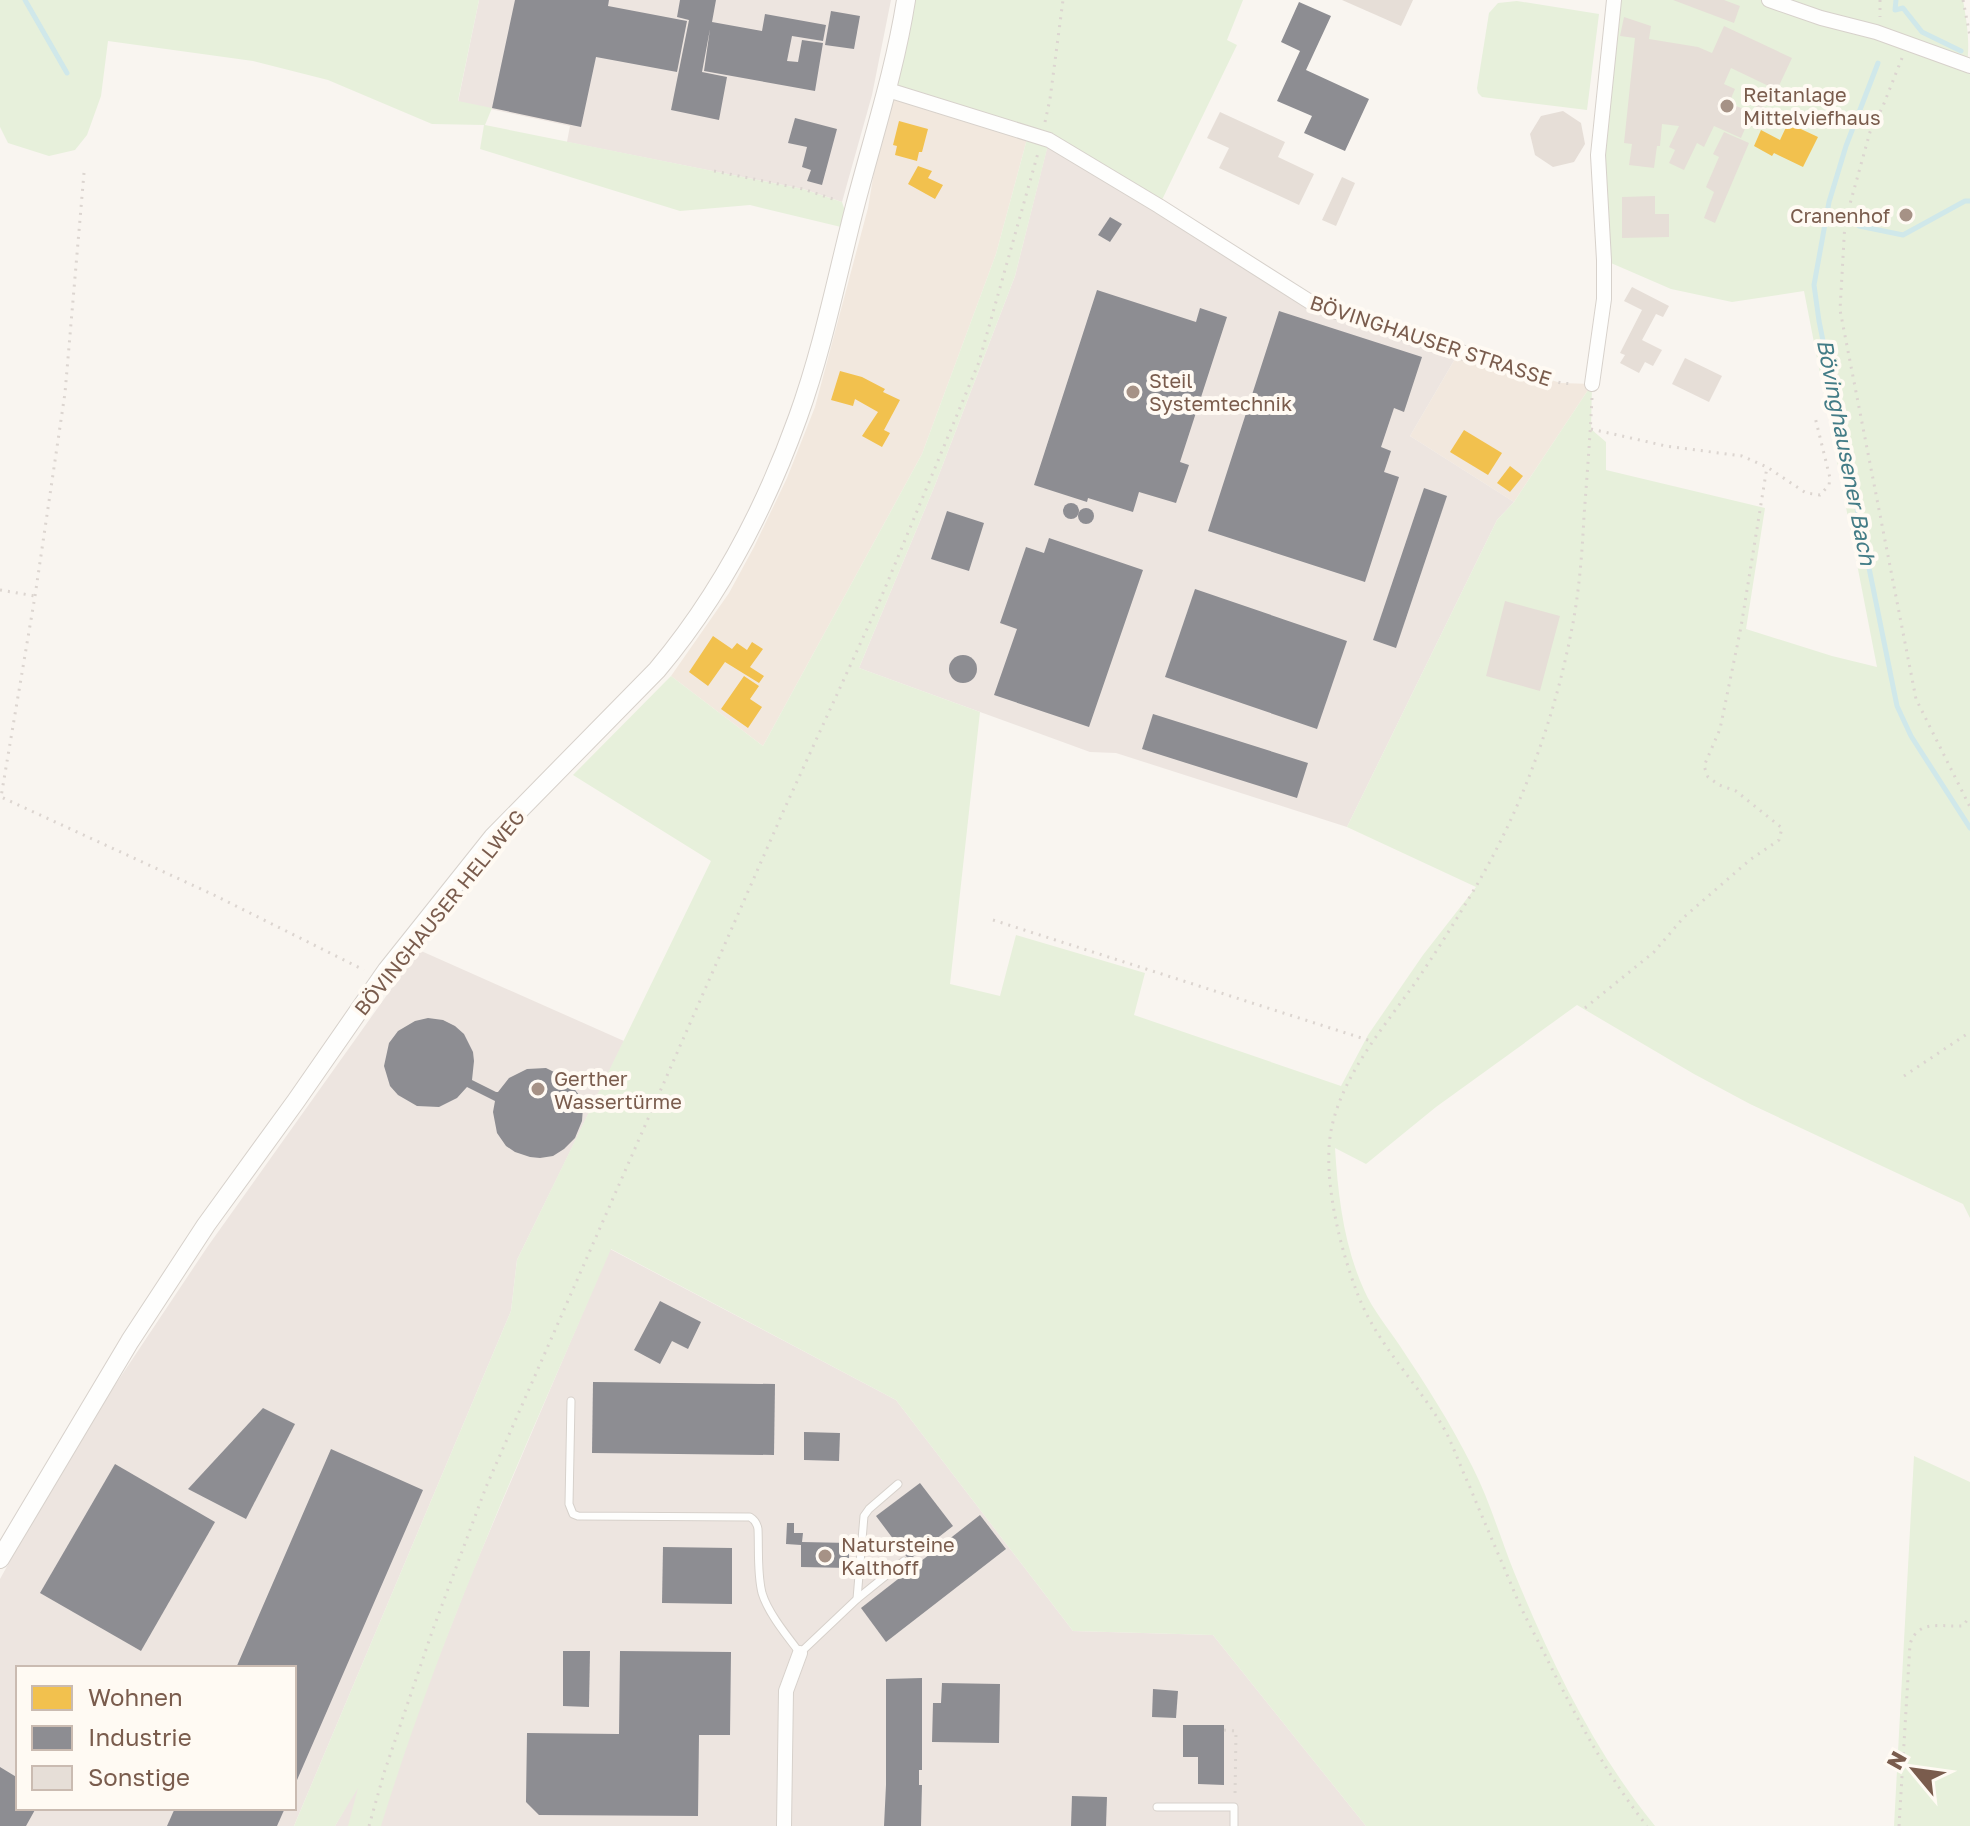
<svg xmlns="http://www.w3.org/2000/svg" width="1970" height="1826" font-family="'Golos Text',sans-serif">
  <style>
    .residential { fill: #f2e8de }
    .industrial { fill: #ede5e0; fill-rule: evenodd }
    .green { fill: #e7f0db }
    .homes { fill: #f2c14e }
    .industry { fill: #8d8d92 }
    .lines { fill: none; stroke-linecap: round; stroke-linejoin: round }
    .stream { stroke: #d0e8ea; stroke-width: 5 }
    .building { fill: #e6ded7 }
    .service-casing { stroke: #d7d1cb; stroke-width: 9 }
    .minor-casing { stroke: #d7d1cb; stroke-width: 16 }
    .tertiary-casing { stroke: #d7d1cb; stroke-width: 20 }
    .path { stroke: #dcd5d0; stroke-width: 3; stroke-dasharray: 2 6; stroke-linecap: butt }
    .service { stroke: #fefefd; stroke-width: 7 }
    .minor { stroke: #fefefd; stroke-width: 14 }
    .tertiary { stroke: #fefefd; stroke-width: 18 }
    .poi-dot { fill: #a69286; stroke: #fffaf3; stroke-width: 3 }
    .labels { text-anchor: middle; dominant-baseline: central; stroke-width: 8; stroke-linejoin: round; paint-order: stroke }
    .poi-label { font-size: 20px; fill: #7a5c4d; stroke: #fffaf3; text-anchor: start }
    .street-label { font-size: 20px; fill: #7a5c4d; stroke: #fffaf3 }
    .water-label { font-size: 22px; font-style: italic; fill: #437c86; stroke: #fffaf3 }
  </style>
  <rect width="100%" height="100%" fill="#f9f5f0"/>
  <g class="residential">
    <polygon points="890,94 1027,139 996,254 922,454 763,746 671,676 729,593 754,547 787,478 815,407 868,208 883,118"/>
    <polygon points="1459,352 1561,383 1592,384 1514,502 1410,436"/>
  </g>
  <g class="industrial">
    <polygon points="479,0 891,0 872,95 842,202 803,189 567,142 570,126 458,102"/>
    <polygon points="1049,140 1315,305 1459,352 1410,436 1514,502 1497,520 1347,827 1116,753 1090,752 859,668 935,485 1015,276"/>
    <path d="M419,950L624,1041L517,1260L511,1311L294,1826H0V1579L71,1451L208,1246ZM18,1668H294V1808H18Z"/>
    <polygon points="610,1249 896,1400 1073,1631 1213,1635 1366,1826 335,1826 359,1784 432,1674 471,1575"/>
  </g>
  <g class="green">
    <polygon points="0,0 479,0 458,101 492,108 485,125 803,189 842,202 845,211 841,227 750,205 680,211 480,149 484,125 432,124 328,80 253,61 108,41 101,96 87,135 75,150 49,156 8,143 0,127"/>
    <path d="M909,0H1243L1227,40L1237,45L1159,206L1049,141L1015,276L935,485L859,668L980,712L950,984L1000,996L1016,935L1145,973L1134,1015L1341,1086L1368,1035L1423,955L1476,887L1347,827L1497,520L1514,502L1592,384L1591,429L1606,442V470L1765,508L1746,629L1832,656L1877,667L1804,291L1732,302L1671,289L1604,260L1598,155L1614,0H1963C1967,23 1970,41 1967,64L1970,66V1218L1963,1204L1750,1104L1694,1074L1577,1005L1436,1107L1366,1164L1335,1148C1338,1196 1344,1246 1364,1290C1373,1310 1388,1328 1400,1346C1426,1385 1451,1424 1472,1466C1489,1499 1500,1537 1514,1572C1551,1662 1594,1751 1655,1826H1366L1213,1635L1073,1631L896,1400L611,1249C529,1439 442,1628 381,1826H348L358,1788L335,1826H294L511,1311L517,1260L711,861L573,775L671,676L763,746L922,454L996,254L1027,139L889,88Z"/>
    <polygon points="1517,1 1599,14 1587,110 1482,97 1478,93 1477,88 1489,13 1498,3"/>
    <polygon points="1914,1456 1970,1482 1970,1826 1894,1826"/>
  </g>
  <g class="homes">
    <polygon points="899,121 928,129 922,152 919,152 917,161 895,155 897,146 893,145"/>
    <polygon points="1788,123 1818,137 1803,167 1774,153 1772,156 1754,146 1761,130 1780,140"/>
    <polygon points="918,166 932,171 928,178 943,185 935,199 908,184"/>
    <polygon points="840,371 862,377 885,389 883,392 900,400 884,430 890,433 882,447 862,436 878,412 855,399 853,406 831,400"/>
    <polygon points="1464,430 1502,453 1488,475 1450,452"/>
    <polygon points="1510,466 1523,476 1510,492 1497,483"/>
    <polygon points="713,636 732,649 737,643 747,650 752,642 763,649 750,667 764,676 759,683 725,662 708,686 689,672"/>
    <polygon points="744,676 759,686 750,699 762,707 748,728 721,709"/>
  </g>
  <g class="industry">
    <polygon points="515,0 609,0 608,6 687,21 677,72 596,57 581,127 492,108"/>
    <polygon points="680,0 716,0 712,22 762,31 765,14 826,25 823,41 792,36 787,61 798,62 802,40 823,43 815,91 704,71 710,29 702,72 727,77 719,120 671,110 689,20 677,17"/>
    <polygon points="1299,2 1331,16 1306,70 1369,99 1345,151 1304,133 1312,116 1277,101 1300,51 1281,42"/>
    <polygon points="831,11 860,16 854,49 825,45"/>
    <polygon points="795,118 837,129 822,185 807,181 811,170 802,167 807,147 788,143"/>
    <polygon points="1110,217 1122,224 1110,242 1098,235"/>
    <polygon points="1097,290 1196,322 1200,308 1227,317 1180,462 1189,465 1176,503 1139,492 1133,512 1088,498 1087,502 1034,485"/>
    <polygon points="1279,311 1422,357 1404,412 1394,408 1381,447 1391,451 1384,472 1399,477 1365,582 1208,531"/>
    <polygon points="1424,488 1447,496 1396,648 1373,640"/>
    <circle cx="1071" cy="511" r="8"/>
    <circle cx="1086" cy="516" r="8"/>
    <polygon points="947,511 984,523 969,571 931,559"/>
    <polygon points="1049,538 1143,570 1089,727 994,695 1017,629 1000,623 1026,547 1044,553"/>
    <polygon points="1195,589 1347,641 1317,729 1165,677"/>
    <circle cx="963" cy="669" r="14"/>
    <polygon points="1153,714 1308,763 1297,798 1142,749"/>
    <polygon points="428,1018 443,1020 455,1026 464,1034 473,1052 474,1061 472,1080 496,1092 498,1092 509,1078 527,1069 546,1068 566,1078 579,1095 583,1108 582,1121 575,1138 564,1149 553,1156 540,1158 530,1157 515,1152 506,1146 497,1133 493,1112 495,1101 467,1087 457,1098 439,1107 417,1106 398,1095 390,1086 384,1066 389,1043 398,1031 415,1021"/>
    <polygon points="660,1301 701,1322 688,1349 672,1341 660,1364 634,1350"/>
    <polygon points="593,1382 775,1384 774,1455 592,1453"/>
    <polygon points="263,1408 295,1424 246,1519 188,1489"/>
    <polygon points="804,1432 840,1433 839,1461 804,1460"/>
    <polygon points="331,1449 423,1490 294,1787 294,1668 236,1668"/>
    <polygon points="115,1464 215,1522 141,1651 40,1593"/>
    <polygon points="920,1483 953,1526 909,1560 876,1516"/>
    <polygon points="980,1515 1006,1549 886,1642 861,1608"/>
    <polygon points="787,1523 794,1523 794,1533 803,1533 802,1542 849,1543 849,1568 801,1567 801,1545 786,1544"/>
    <polygon points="663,1547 732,1548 732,1604 662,1603"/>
    <polygon points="563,1651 590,1651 589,1707 563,1706"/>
    <polygon points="620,1651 731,1652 730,1735 699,1735 698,1816 539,1815 526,1802 527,1733 619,1734"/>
    <polygon points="922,1678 922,1770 919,1770 919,1785 922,1785 921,1826 884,1826 886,1785 886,1679"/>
    <polygon points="942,1683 1000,1684 999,1743 932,1742 933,1703 941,1703"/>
    <polygon points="1153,1689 1178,1691 1176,1718 1152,1717"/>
    <polygon points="1183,1725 1224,1725 1224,1785 1198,1784 1198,1757 1183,1757"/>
    <polygon points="0,1767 18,1778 18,1808 36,1808 26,1826 0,1826"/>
    <polygon points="1072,1796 1107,1797 1106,1826 1071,1826"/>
    <polygon points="175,1808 285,1808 277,1826 167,1826"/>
  </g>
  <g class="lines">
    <g class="stream">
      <polyline points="25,0 67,73"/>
      <polyline points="1896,0 1895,10 1903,8 1922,32 1961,51"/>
      <polyline points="1878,63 1846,146 1829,202 1814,285 1819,321 1897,706 1911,736 1970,828"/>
      <polyline points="1859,226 1903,235 1965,201 1970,201"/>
    </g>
  </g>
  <g class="building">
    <polygon points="1342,0 1413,0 1401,26"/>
    <polygon points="1673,0 1724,0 1740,6 1734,23"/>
    <polygon points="1624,17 1651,26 1649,39 1698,47 1712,53 1724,26 1792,58 1777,90 1731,68 1724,84 1735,89 1729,103 1753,113 1757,104 1768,109 1758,130 1747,124 1741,138 1714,126 1704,147 1697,143 1684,170 1669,163 1675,150 1669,147 1679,126 1662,124 1660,146 1657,146 1654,168 1629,165 1632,144 1624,143 1635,38 1620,36"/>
    <polygon points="1563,111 1581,123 1585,144 1574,162 1553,167 1535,155 1530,134 1541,116"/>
    <polygon points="1220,112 1285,142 1278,157 1314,174 1299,205 1219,168 1229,148 1207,138"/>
    <polygon points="1724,132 1749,143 1715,223 1704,218 1714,192 1706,187 1719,157 1713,154"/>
    <polygon points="1342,177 1355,183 1336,226 1322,220"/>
    <polygon points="1655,196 1655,214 1669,214 1669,237 1622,238 1622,197"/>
    <polygon points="1632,287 1669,306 1663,317 1656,314 1642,340 1662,350 1653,366 1645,362 1639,373 1620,363 1625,355 1620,353 1642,310 1624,301"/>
    <polygon points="1685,358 1722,376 1709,402 1672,384"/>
    <polygon points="1505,601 1560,616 1540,691 1486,676"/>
  </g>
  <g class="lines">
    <defs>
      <g id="service">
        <path d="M571,1401L569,1504L573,1514L578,1516L750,1517C755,1520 757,1523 758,1529C759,1550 757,1573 762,1593C768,1613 787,1636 800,1653L857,1599L864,1516L869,1509L898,1484"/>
        <polyline points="857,1599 904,1561"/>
        <polyline points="1157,1807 1234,1807 1234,1826"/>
      </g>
      <g id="minor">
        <polyline points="1769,0 1821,18 1876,32 1970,66"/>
        <polyline points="888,90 1049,140 1159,206 1315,305 1505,366"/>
        <polyline points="1592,384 1604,299 1604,260 1598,155 1614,0"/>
        <polyline points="784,1826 786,1691 800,1653"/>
      </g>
      <path id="tertiary" d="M0,1559L130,1341L206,1225L296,1101L387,970L493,837L657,670C720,595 765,509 798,417C823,348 837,276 855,206C873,137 895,70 906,0"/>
    </defs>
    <use href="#service" class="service-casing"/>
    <use href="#minor" class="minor-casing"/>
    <use href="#tertiary" class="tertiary-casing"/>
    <g class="path">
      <polyline points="1880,0 1880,17"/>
      <polyline points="1963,0 1970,36"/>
      <polyline points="1902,58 1883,106 1870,132 1845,222 1840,310 1916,699 1970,807"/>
      <polyline points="1045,122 1050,99 1063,0"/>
      <polyline points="714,171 803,189 836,200"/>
      <polyline points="84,173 65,393 35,596 1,797 214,895 364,970"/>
      <polyline points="1520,371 1561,383 1574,384"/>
      <path d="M1592,398C1590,438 1587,477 1584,516C1582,555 1579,595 1571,633C1554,720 1522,807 1478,883C1458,917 1437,951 1415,983C1384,1027 1344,1073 1332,1126C1321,1174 1340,1249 1358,1295C1378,1347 1421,1386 1447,1434C1455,1451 1461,1468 1469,1485C1485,1524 1502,1562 1518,1601C1529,1625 1542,1648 1553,1671C1581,1726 1609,1778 1647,1826"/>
      <polyline points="1591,429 1666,446 1742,456 1767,467 1806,493 1820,495 1829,485 1830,478 1815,417"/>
      <polyline points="0,590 35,596"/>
      <polyline points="993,920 1374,1042"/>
      <polyline points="1585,1008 1654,952 1684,917 1751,859 1779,840 1782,828 1736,791 1719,785 1708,777 1704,766 1720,729 1741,627 1767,467"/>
      <polyline points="1904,1076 1970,1032"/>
      <polyline points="1224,1730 1236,1731 1235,1796"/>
      <polyline points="369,1826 384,1773 432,1632 486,1487 783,812 878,605 979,362 1038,153"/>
      <path d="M1899,1826L1910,1644C1918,1619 1941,1627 1963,1626L1970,1616"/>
    </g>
    <use href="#service" class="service"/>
    <use href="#minor" class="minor"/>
    <use href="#tertiary" class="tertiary"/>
  </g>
  <g class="poi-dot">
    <circle cx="1727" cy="106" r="8"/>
    <circle cx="1906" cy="215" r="8"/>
    <circle cx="1133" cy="392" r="8"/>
    <circle cx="538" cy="1089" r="8"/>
    <circle cx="825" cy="1556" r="8"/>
  </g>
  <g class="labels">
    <g class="poi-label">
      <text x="1743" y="94">Reitanlage<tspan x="1743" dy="23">Mittelviefhaus</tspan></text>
      <text x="1890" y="215" text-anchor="end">Cranenhof</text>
      <text x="1149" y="380">Steil<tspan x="1149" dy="23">Systemtechnik</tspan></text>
      <text x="554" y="1078">Gerther<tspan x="554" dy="23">Wassertürme</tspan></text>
      <text x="841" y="1544">Natursteine<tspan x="841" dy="23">Kalthoff</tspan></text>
    </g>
    <g class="street-label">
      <text transform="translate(1431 340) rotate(18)">BÖVINGHAUSER STRASSE</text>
      <text transform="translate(439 912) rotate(-51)">BÖVINGHAUSER HELLWEG</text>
    </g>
    <g class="water-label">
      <text transform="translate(1847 452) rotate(79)">Bövinghausener Bach</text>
    </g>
  </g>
  <rect x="16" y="1666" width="280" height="144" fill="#fffaf3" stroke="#cabbb1" stroke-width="2"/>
  <rect x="32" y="1686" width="40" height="24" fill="#f2c14e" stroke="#cabbb1" stroke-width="2"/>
  <text x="88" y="1706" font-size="24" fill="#7a5c4d">Wohnen</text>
  <rect x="32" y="1726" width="40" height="24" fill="#8d8d92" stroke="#cabbb1" stroke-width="2"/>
  <text x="88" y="1746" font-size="24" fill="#7a5c4d">Industrie</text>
  <rect x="32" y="1766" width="40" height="24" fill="#e6ded7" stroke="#cabbb1" stroke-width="2"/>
  <text x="88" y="1786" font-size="24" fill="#7a5c4d">Sonstige</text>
  <g transform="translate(1914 1770) rotate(299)" stroke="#fffaf3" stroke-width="6" paint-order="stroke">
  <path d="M0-6L14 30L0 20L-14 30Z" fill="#7a5c4d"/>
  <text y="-12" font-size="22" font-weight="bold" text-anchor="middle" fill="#7a5c4d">N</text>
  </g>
</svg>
